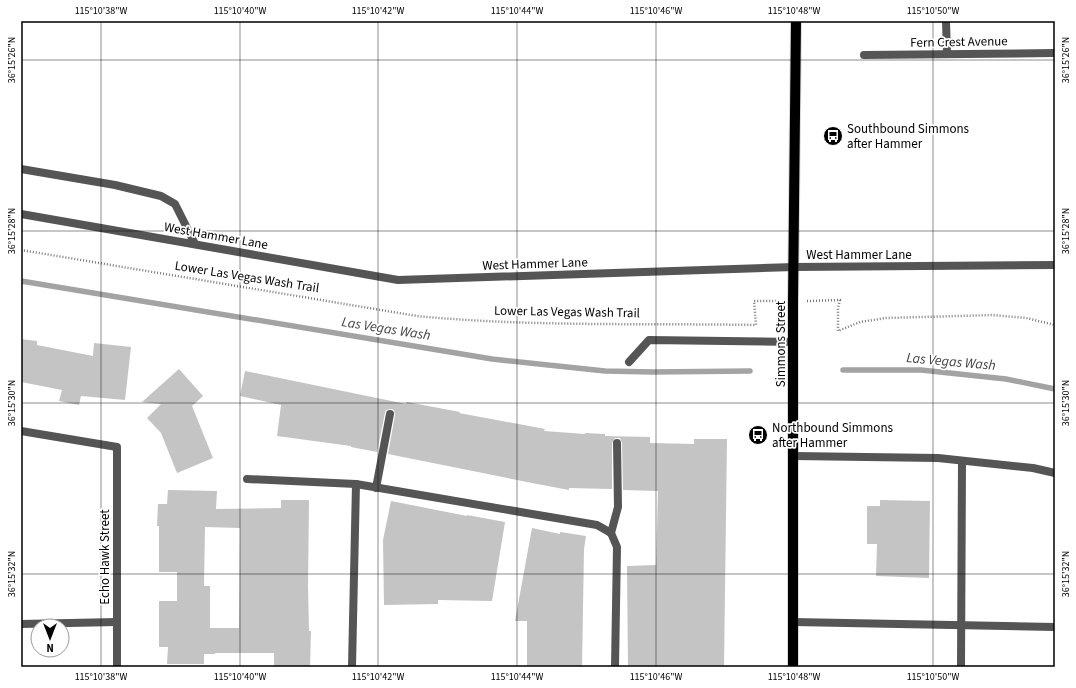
<svg xmlns="http://www.w3.org/2000/svg" width="1076" height="688" font-family="'Source Sans 3',sans-serif">
  <style>
    .lines { fill: none; stroke-linecap: round; stroke-linejoin: round }
    .stream { stroke: #a3a3a3; stroke-width: 5.5 }
    .building { fill: #c4c4c4; fill-rule: evenodd }
    .primary-casing { stroke: #dbdbdb; stroke-width: 12 }
    .path { stroke: #777; stroke-width: 2.5; stroke-dasharray: 1 2; stroke-linecap: butt }
    .service { stroke: #555; stroke-width: 8 }
    .minor { stroke: #555; stroke-width: 8 }
    .tertiary { stroke: #555; stroke-width: 8 }
    .primary { stroke: #000; stroke-width: 10 }
    .ticks { fill: none; stroke: #000; stroke-width: 1; stroke-opacity: 0.45 }
    .labels { text-anchor: middle; dominant-baseline: central; stroke-width: 3.5; stroke-linejoin: round; paint-order: stroke }
    .street-label { font-size: 13px; fill: #000; stroke: #fff }
    .poi-label { font-size: 13px; fill: #000; stroke: #fff; text-anchor: start }
    .water-label { font-size: 14px; font-style: italic; fill: #444; stroke: #fff }
    .neatline { fill: none; stroke: #000; stroke-width: 1.5 }
    .ticks-label { font-size: 10px; text-anchor: middle; fill: #000 }
  </style>
  <rect width="100%" height="100%" fill="#fff"/>
  <g class="lines">
    <g class="stream">
      <polyline points="21,281 492,359 605,371 653,372 750,371"/>
      <polyline points="843,370 921,370 1006,379 1055,389"/>
    </g>
  </g>
  <g class="building">
    <polygon points="21,339 37,341 37,345 93,356 94,343 131,347 125,400 81,396 79,405 59,401 62,390 21,382"/>
    <polygon points="179,369 203,396 192,406 213,458 177,473 161,433 147,418 161,404 142,402"/>
    <polygon points="245,371 406,404 407,402 460,412 459,413 545,429 544,431 585,434 585,433 605,434 605,436 650,437 650,443 694,444 694,439 727,439 724,667 628,667 627,566 656,565 658,491 623,490 622,443 620,438 615,438 612,443 612,489 569,488 569,490 537,484 388,454 395,415 394,410 391,409 386,410 385,413 377,452 351,447 351,446 277,436 281,405 240,396"/>
    <path d="M168,490L217,491L216,509L281,508V500H309L308,586L309,631H311L310,667H274V653H215V654H204V664H167L168,647H159V601H177V572H159V526H157L158,504H167ZM205,527L240,528L239,628H210V586H204Z"/>
    <polygon points="880,500 930,501 929,578 876,576 877,544 867,544 867,506 880,506"/>
    <polygon points="391,501 467,516 467,515 505,522 492,601 438,600 438,604 384,605 383,540"/>
    <polygon points="532,528 560,534 560,532 586,536 584,549 582,667 527,667 527,621 515,621"/>
  </g>
  <g class="lines">
    <defs>
      <polyline id="primary" points="793,667 793,301 796,21"/>
    </defs>
    <use href="#primary" class="primary-casing"/>
    <g class="path">
      <path d="M21,250L417,316C530,327 643,323 756,325L754,301H780"/>
      <polyline points="807,301 840,300 838,308 838,331 860,322 886,318 993,315 1026,318 1055,325"/>
    </g>
    <g class="service">
      <polyline points="21,169 115,185 161,196 175,204 195,244"/>
      <polyline points="629,362 649,340 794,342"/>
      <polyline points="794,456 938,458 1033,468 1055,473"/>
      <polyline points="793,622 1055,627"/>
      <polyline points="961,667 962,461"/>
    </g>
    <g class="minor">
      <polyline points="946,21 947,54"/>
      <polyline points="864,55 1055,53"/>
      <polyline points="21,214 398,280 794,267"/>
      <polyline points="21,431 117,447 117,667"/>
      <polyline points="247,479 356,484 597,525 611,533 617,547 615,667"/>
      <polyline points="376,488 390,414"/>
      <polyline points="611,533 618,507 617,443"/>
      <polyline points="21,624 117,622"/>
      <polyline points="352,667 356,484"/>
    </g>
    <polyline class="tertiary" points="794,267 1055,265"/>
    <use href="#primary" class="primary"/>
  </g>
  <path class="ticks" d="M101,21V667M240,21V667M378,21V667M517,21V667M656,21V667M794,21V667M933,21V667M21,60H1055M21,231H1055M21,403H1055M21,574H1055"/>
  <defs>
    <symbol id="bus-disc" viewBox="-11 -11 22 22"><circle r="9.5" fill="#000" stroke="#fff"/><path d="M-5-6H5V4H4V6H2V4H-2V6H-4V4H-5ZM-3.5-4V0h7V-4ZM-3.5 1.2v1.5H-2V1.2ZM2 1.2v1.5H3.5V1.2Z" fill="#fff"/></symbol>
  </defs>
  <g fill-rule="evenodd">
    <use href="#bus-disc" x="822" y="125" width="22" height="22"/>
    <use href="#bus-disc" x="747" y="424" width="22" height="22"/>
  </g>
  <g class="labels">
    <g class="street-label">
      <text transform="translate(959 42) rotate(-1)">Fern Crest Avenue</text>
      <text transform="translate(216 236) rotate(10)">West Hammer Lane</text>
      <text x="859" y="255">West Hammer Lane</text>
      <text transform="translate(535 264) rotate(-2)">West Hammer Lane</text>
      <text transform="translate(247 277) rotate(9)">Lower Las Vegas Wash Trail</text>
      <text transform="translate(567 312) rotate(1)">Lower Las Vegas Wash Trail</text>
      <text transform="translate(781 344) rotate(-90)">Simmons Street</text>
      <text transform="translate(105 557) rotate(-90)">Echo Hawk Street</text>
    </g>
    <g class="poi-label">
      <text x="847" y="129">Southbound Simmons<tspan x="847" dy="15">after Hammer</tspan></text>
      <text x="772" y="428">Northbound Simmons<tspan x="772" dy="15">after Hammer</tspan></text>
    </g>
    <g class="water-label">
      <text transform="translate(386 329) rotate(9)">Las Vegas Wash</text>
      <text transform="translate(951 362) rotate(5)">Las Vegas Wash</text>
    </g>
  </g>
  <rect width="1076" height="688" fill="none" stroke="#ffffff" stroke-width="44"/>
  <g transform="translate(50 638) rotate(180)"><circle r="19" fill="#ffffff" stroke="#999999"/>
  <path d="M0-3L7 15L0 10L-7 15Z" fill="#000000"/>
  <text y="-6" font-size="11" font-weight="bold" text-anchor="middle" fill="#000000">N</text>
  </g>
  <rect x="22" y="22" width="1032" height="644" class="neatline"/>
  <g class="ticks-label">
    <text x="101" y="14">115°10'38"W</text>
    <text x="240" y="14">115°10'40"W</text>
    <text x="378" y="14">115°10'42"W</text>
    <text x="517" y="14">115°10'44"W</text>
    <text x="656" y="14">115°10'46"W</text>
    <text x="794" y="14">115°10'48"W</text>
    <text x="933" y="14">115°10'50"W</text>
    <text transform="translate(1065 60) rotate(-90)" y="4">36°15'26"N</text>
    <text transform="translate(11 60) rotate(-90)" y="4">36°15'26"N</text>
    <text transform="translate(1065 231) rotate(-90)" y="4">36°15'28"N</text>
    <text transform="translate(11 231) rotate(-90)" y="4">36°15'28"N</text>
    <text transform="translate(1065 403) rotate(-90)" y="4">36°15'30"N</text>
    <text transform="translate(11 403) rotate(-90)" y="4">36°15'30"N</text>
    <text transform="translate(1065 574) rotate(-90)" y="4">36°15'32"N</text>
    <text transform="translate(11 574) rotate(-90)" y="4">36°15'32"N</text>
    <text x="101" y="680">115°10'38"W</text>
    <text x="240" y="680">115°10'40"W</text>
    <text x="378" y="680">115°10'42"W</text>
    <text x="517" y="680">115°10'44"W</text>
    <text x="656" y="680">115°10'46"W</text>
    <text x="794" y="680">115°10'48"W</text>
    <text x="933" y="680">115°10'50"W</text>
  </g>
</svg>
